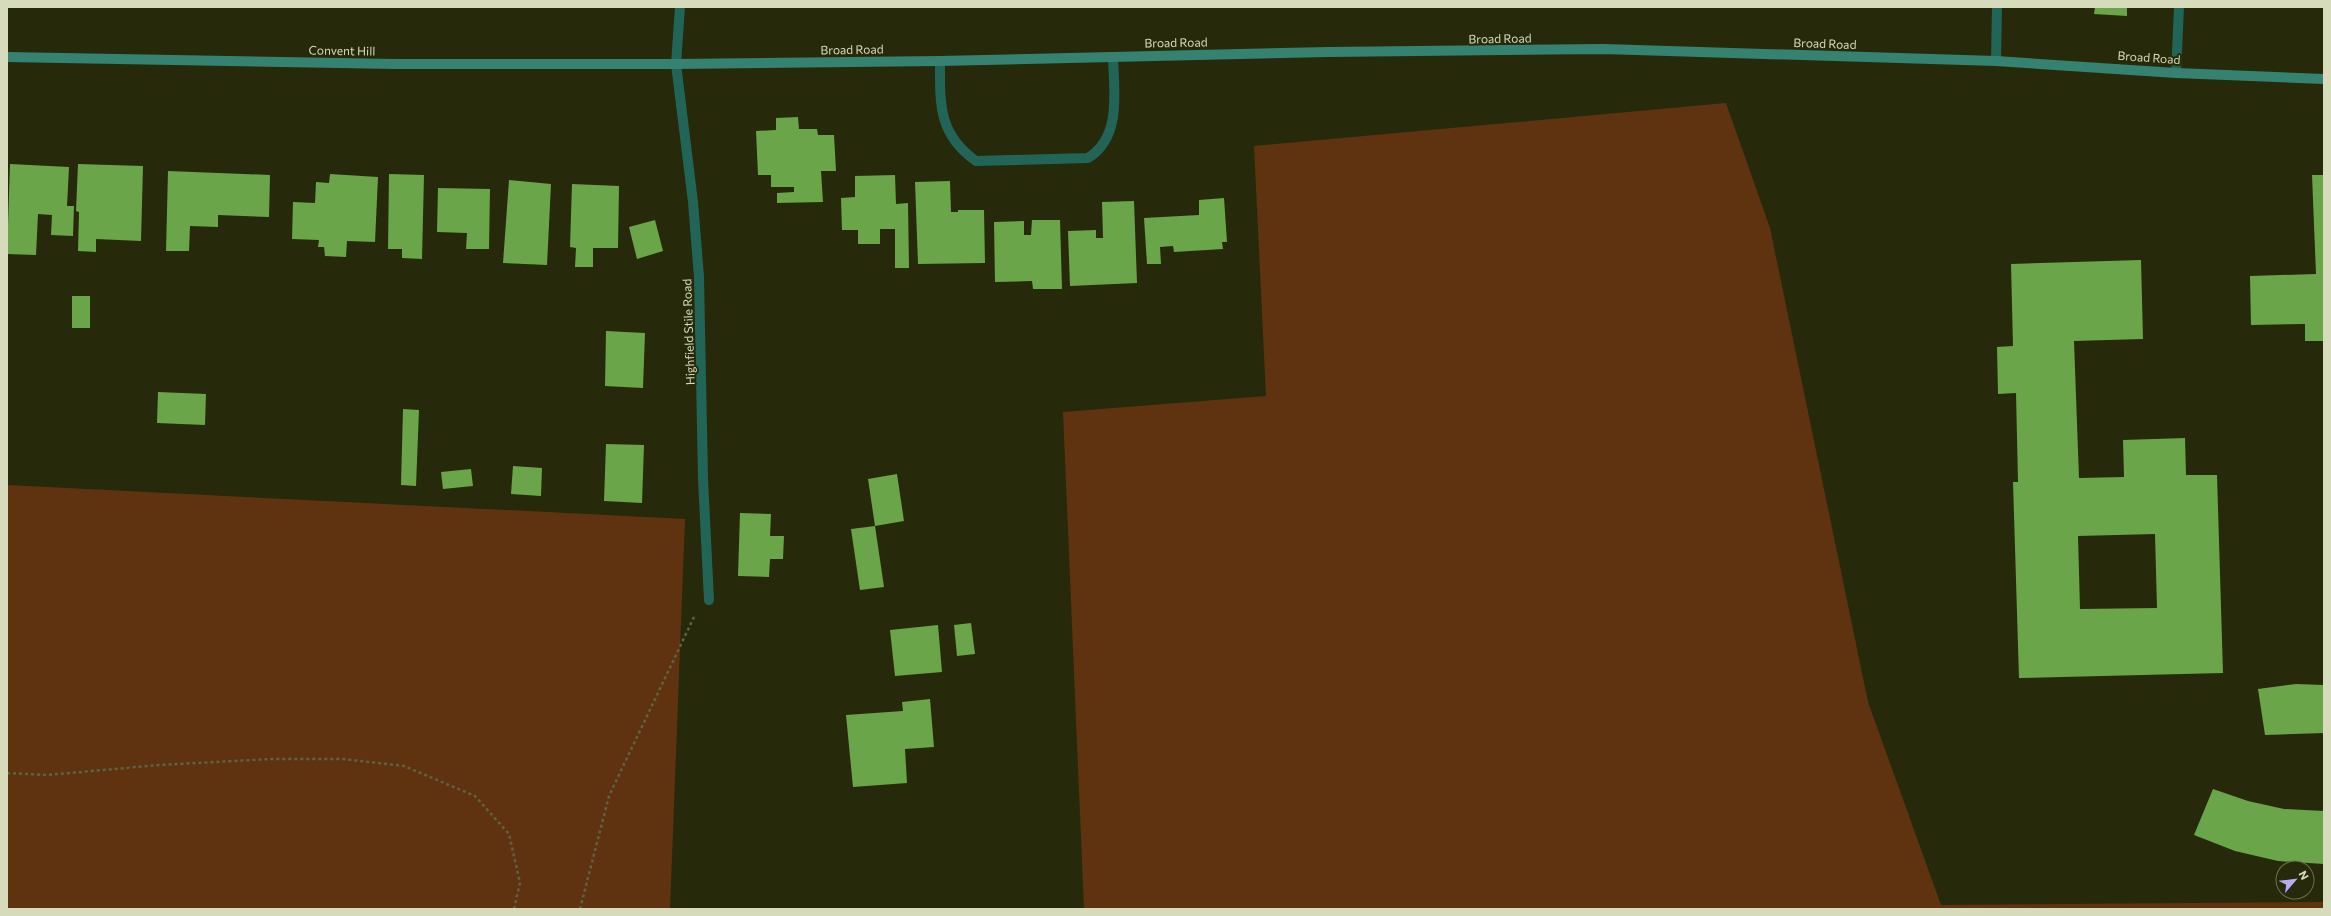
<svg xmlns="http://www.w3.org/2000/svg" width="2331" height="916" font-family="Commissioner,sans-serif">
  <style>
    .green { fill: #5f330f }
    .building { fill: #6ba549; fill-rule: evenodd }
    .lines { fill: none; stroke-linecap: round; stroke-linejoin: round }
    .path { stroke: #5e6343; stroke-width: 2.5; stroke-dasharray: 3 3; stroke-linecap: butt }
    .lane { stroke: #226556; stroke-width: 10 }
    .street { stroke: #226556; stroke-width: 10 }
    .secondary { stroke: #368270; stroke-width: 10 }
    .labels { text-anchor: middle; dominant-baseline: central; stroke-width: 4; stroke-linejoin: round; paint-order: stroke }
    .street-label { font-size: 12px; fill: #d6dbbc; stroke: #262a0a }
  </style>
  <rect width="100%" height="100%" fill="#262a0a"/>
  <g class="green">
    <polygon points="1726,103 1770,228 1868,702 1941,905 2324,902 2324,909 1084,909 1063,412 1266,396 1254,146"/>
    <polygon points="7,485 685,519 670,909 7,909"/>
  </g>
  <g class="building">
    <polygon points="2095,7 2127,7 2127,16 2094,14"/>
    <polygon points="798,117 799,129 817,129 818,135 834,135 836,171 821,171 823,202 777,203 777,193 794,192 794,187 771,187 771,175 758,175 756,131 776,130 776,118"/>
    <polygon points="10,164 69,167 67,206 74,206 73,236 51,235 52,215 38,214 36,255 7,254"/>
    <polygon points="78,164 143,166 141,241 96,239 96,252 78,251 79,212 76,211"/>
    <polygon points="168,171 270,175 269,217 218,215 218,227 190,226 189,251 166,251"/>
    <polygon points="330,174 378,177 375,242 347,241 346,257 325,256 324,247 318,247 319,240 292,239 293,202 315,203 316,182 329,183"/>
    <polygon points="389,174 424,175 422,259 402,258 402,249 388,249"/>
    <polygon points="895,175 896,204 908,203 909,268 895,268 895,229 880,229 880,244 858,244 858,230 842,230 841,198 855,197 855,176"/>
    <polygon points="2312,175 2324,175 2324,341 2305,341 2305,324 2251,325 2250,276 2316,274"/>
    <polygon points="509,180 551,184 547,265 503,263"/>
    <polygon points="950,181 951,212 958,212 958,210 984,210 985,263 918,264 915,182"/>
    <polygon points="572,184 619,186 618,248 593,248 593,267 575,267 576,248 570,247"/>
    <polygon points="438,188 490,189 489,249 466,249 467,233 437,232"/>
    <polygon points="1224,198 1227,242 1222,242 1223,249 1174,252 1173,246 1160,247 1161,264 1147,264 1144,218 1199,215 1199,200"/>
    <polygon points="1134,201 1137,283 1070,286 1068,231 1096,230 1096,238 1103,238 1102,202"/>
    <polygon points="655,220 663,251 637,259 629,227"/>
    <polygon points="1032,220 1060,220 1062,289 1033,289 1032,281 995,282 994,222 1024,221 1024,235 1031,235"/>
    <path d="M2141,260L2143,339L2074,341L2079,478L2124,477L2123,440L2185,438L2186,475H2217L2223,673L2019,678L2013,482H2018L2016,393L1998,394L1997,347L2013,346L2011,264ZM2155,534L2157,608L2080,609L2078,536Z"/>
    <rect x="72" y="296" width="18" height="32"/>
    <polygon points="606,331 645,333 643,388 605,386"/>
    <polygon points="158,392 206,394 205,425 157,423"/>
    <polygon points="403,409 419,410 416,486 401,485"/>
    <polygon points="606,444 644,445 642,503 604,501"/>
    <polygon points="513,466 542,468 541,496 511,494"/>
    <polygon points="471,469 473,486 443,489 441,472"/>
    <polygon points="897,474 904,521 875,526 868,479"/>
    <polygon points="740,513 771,514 770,536 784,536 783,559 770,559 769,577 738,576"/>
    <polygon points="875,526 884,587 860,590 851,529"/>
    <polygon points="971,623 975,654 957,656 954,625"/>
    <polygon points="938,625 942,672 895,676 890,630"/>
    <polygon points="2296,684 2324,685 2324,733 2265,735 2258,689"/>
    <polygon points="930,699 934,747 905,749 907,783 853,787 846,715 903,711 902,702"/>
    <polygon points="2213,789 2248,801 2284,809 2324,811 2324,864 2278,861 2235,851 2194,835"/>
  </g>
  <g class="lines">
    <g class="path">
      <polyline points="7,773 47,775 159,765 271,759 343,759 404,766 475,796 509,834 520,883 514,909"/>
      <polyline points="580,909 609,796 694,617"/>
    </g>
    <g class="lane">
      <path d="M940,61C940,104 938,134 976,161L1088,158C1122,137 1114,91 1113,57"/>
      <polyline points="1996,61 1997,7"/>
      <polyline points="676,64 680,7"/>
      <polyline points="2176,73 2179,7"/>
    </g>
    <polyline class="street" points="676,64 693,202 699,277 703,479 709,600"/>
    <polyline class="secondary" points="7,57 395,64 676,64 940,61 1329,52 1604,49 1996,61 2176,73 2324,79"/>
  </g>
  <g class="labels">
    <g class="street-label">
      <text transform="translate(1500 38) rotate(-1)">Broad Road</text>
      <text transform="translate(1176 42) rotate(-1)">Broad Road</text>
      <text transform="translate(1825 43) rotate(2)">Broad Road</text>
      <text transform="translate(852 49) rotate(-1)">Broad Road</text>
      <text transform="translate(342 50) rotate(1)">Convent Hill</text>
      <text transform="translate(2149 57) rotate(4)">Broad Road</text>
      <text transform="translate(688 332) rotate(-92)">Highfield Stile Road</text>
    </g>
  </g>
  <rect width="2331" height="916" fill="none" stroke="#d6dbbc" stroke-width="16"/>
  <g transform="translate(2295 880) rotate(62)"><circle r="19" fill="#262a0a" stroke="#6c7151"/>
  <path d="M0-3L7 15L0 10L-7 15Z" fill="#bca9f5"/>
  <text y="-6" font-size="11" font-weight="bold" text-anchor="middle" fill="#d6dbbc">N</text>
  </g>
</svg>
